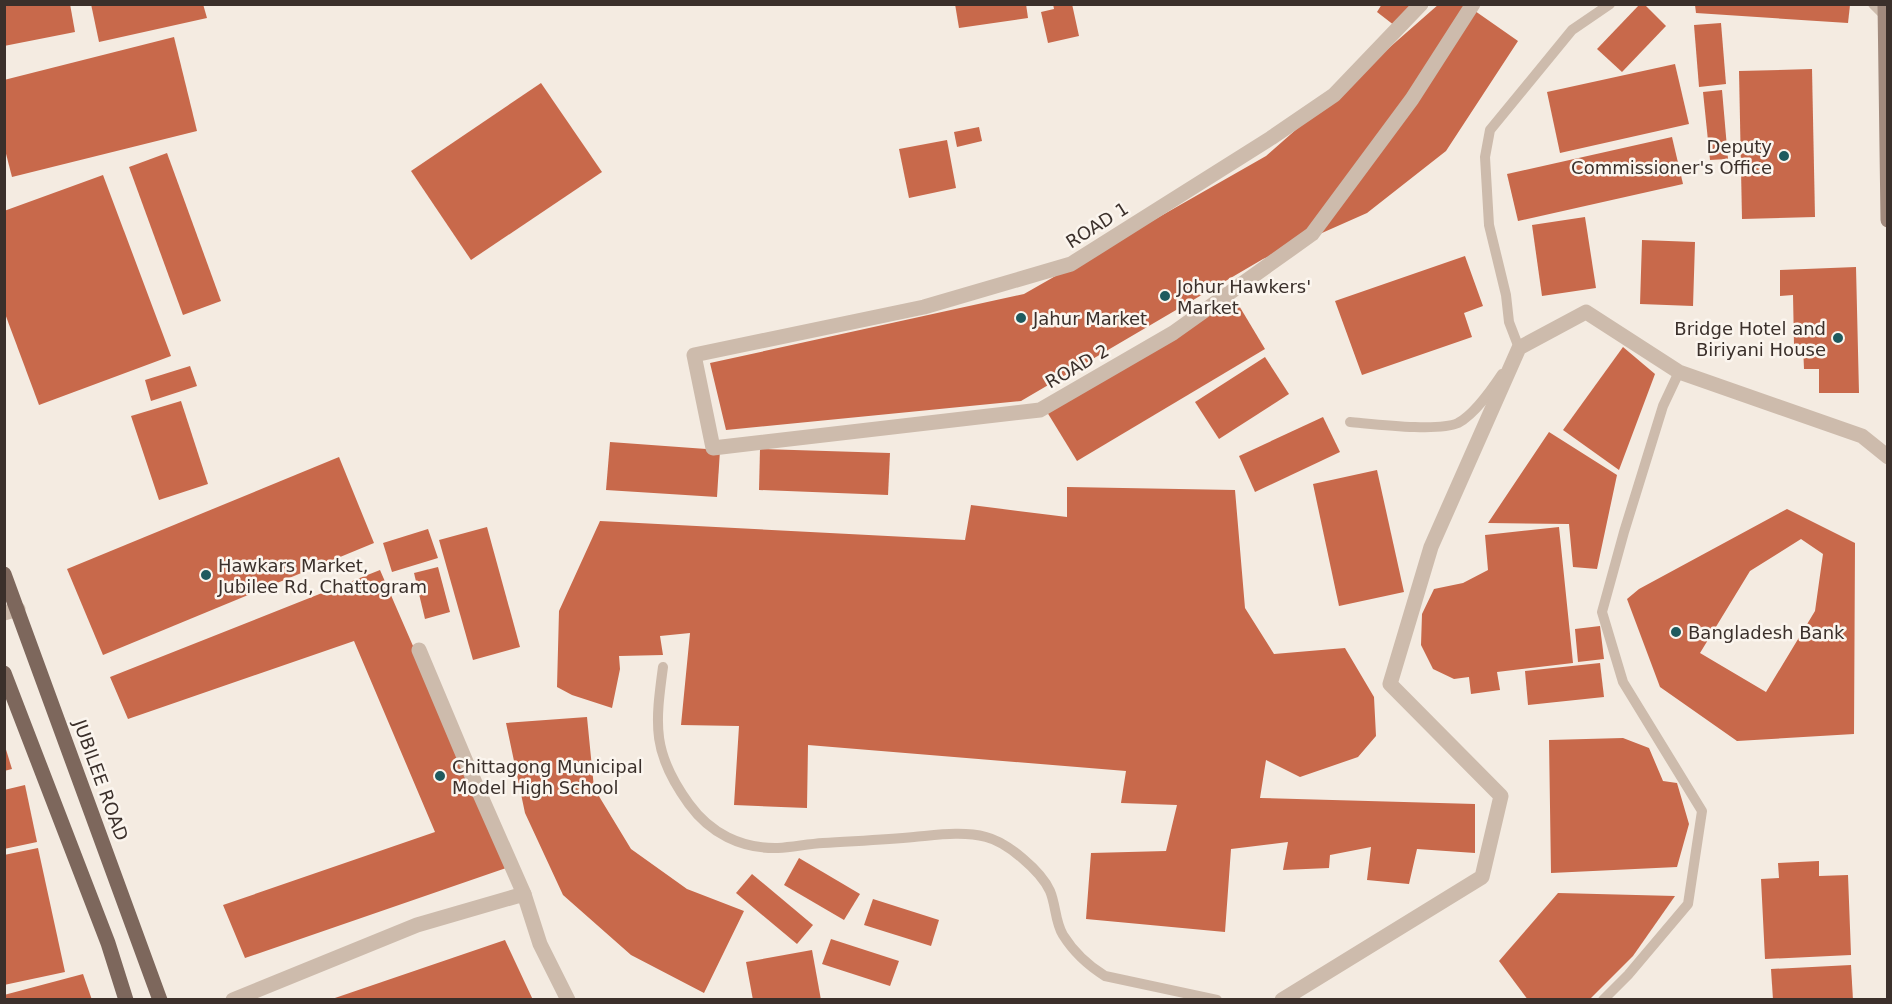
<svg xmlns="http://www.w3.org/2000/svg" width="1892" height="1004" font-family="'DejaVu Sans',sans-serif">
  <style>
    .building { fill: #c8694b; fill-rule: evenodd }
    .lines { fill: none; stroke-linecap: round; stroke-linejoin: round }
    .lane { stroke: #cdbbac; stroke-width: 10 }
    .street { stroke: #cdbbac; stroke-width: 15 }
    .secondary { stroke: #a18a7d; stroke-width: 15 }
    .primary { stroke: #7d675c; stroke-width: 15 }
    .poi-dot { fill: #1f5a5e; stroke: #fbf5ee; stroke-width: 2 }
    .labels { text-anchor: middle; dominant-baseline: central; stroke-width: 5; stroke-linejoin: round; paint-order: stroke }
    .poi-label { font-size: 18px; fill: #3b302b; stroke: #fbf5ee; text-anchor: start }
    .street-label { font-size: 18px; fill: #3b302b; stroke: #fbf5ee }
  </style>
  <rect width="100%" height="100%" fill="#f4ebe1"/>
  <g class="building">
    <polygon points="4,4 70,4 75,32 4,46"/>
    <polygon points="91,4 203,4 207,18 99,42"/>
    <polygon points="955,4 1026,4 1028,18 959,28"/>
    <polygon points="1053,4 1072,4 1079,36 1048,43 1041,12 1054,9"/>
    <polygon points="1382,4 1418,4 1399,29 1377,12"/>
    <polygon points="1439,4 1465,4 1518,41 1446,151 1367,213 1263,259 1021,401 726,430 710,363 1024,294 1266,156"/>
    <polygon points="1640,4 1644,4 1666,26 1622,72 1597,49"/>
    <polygon points="1695,5 1850,5 1848,23 1696,13"/>
    <polygon points="1721,23 1726,84 1699,87 1694,25"/>
    <polygon points="174,37 197,131 12,177 4,146 4,80"/>
    <polygon points="1675,64 1689,124 1560,153 1547,92"/>
    <polygon points="1812,69 1815,217 1742,219 1739,71"/>
    <polygon points="541,83 602,172 471,260 411,171"/>
    <polygon points="1722,90 1728,159 1710,160 1703,92"/>
    <polygon points="979,127 982,141 957,147 954,132"/>
    <polygon points="1672,137 1683,184 1518,221 1507,174"/>
    <polygon points="947,140 956,188 909,198 899,149"/>
    <polygon points="167,153 221,301 183,315 129,167"/>
    <polygon points="103,175 171,356 39,405 4,311 4,211"/>
    <polygon points="1585,217 1596,288 1542,296 1532,225"/>
    <polygon points="1642,240 1695,242 1693,306 1640,304"/>
    <polygon points="1465,256 1483,306 1464,313 1472,337 1362,375 1335,301"/>
    <polygon points="1856,267 1859,393 1819,393 1819,369 1804,369 1803,345 1794,345 1793,295 1780,296 1780,270"/>
    <polygon points="1235,299 1265,349 1077,461 1047,412"/>
    <polygon points="1623,347 1655,374 1619,470 1563,430"/>
    <polygon points="1265,357 1289,394 1219,439 1195,402"/>
    <polygon points="190,366 197,386 151,401 145,380"/>
    <polygon points="181,401 208,484 159,500 131,416"/>
    <polygon points="1323,417 1340,452 1255,492 1239,456"/>
    <polygon points="1549,432 1617,475 1597,569 1573,567 1569,524 1488,523"/>
    <polygon points="610,442 720,450 717,497 606,490"/>
    <polygon points="760,449 890,453 888,495 759,490"/>
    <polygon points="339,457 374,543 103,655 67,569"/>
    <polygon points="1377,470 1404,592 1339,606 1313,484"/>
    <polygon points="1067,487 1235,490 1245,608 1274,654 1345,648 1374,697 1376,736 1358,757 1300,777 1266,760 1260,798 1475,804 1475,853 1417,849 1409,884 1367,880 1371,847 1330,855 1329,868 1283,870 1288,842 1231,849 1225,932 1086,919 1091,853 1166,851 1177,805 1121,803 1126,771 808,745 807,808 734,805 739,726 681,725 690,633 660,636 663,655 619,656 620,669 612,708 572,695 557,687 559,611 600,521 965,540 971,505 1067,517"/>
    <path d="M1787,509L1855,543L1854,734L1737,741L1660,687L1627,599L1639,589ZM1801,539L1823,554L1815,611L1766,692L1700,653L1750,571Z"/>
    <polygon points="487,527 520,647 473,660 439,540"/>
    <polygon points="1559,527 1573,663 1497,672 1500,690 1471,694 1469,677 1454,679 1433,669 1421,645 1422,614 1434,589 1463,583 1488,570 1485,535"/>
    <polygon points="428,529 438,558 392,572 383,543"/>
    <polygon points="438,567 450,612 425,619 414,573"/>
    <polygon points="380,570 509,867 245,958 223,905 435,832 354,641 128,719 110,677"/>
    <polygon points="1600,626 1604,659 1578,662 1575,629"/>
    <polygon points="1600,663 1604,697 1528,705 1525,671"/>
    <polygon points="587,717 594,788 631,849 687,889 744,911 704,993 631,955 563,895 525,813 506,723"/>
    <polygon points="1623,738 1649,748 1663,781 1677,783 1689,824 1677,867 1551,873 1549,740"/>
    <polygon points="4,743 12,769 4,771"/>
    <polygon points="25,785 37,842 4,849 4,790"/>
    <polygon points="38,848 65,972 4,985 4,855"/>
    <polygon points="799,858 860,894 844,920 784,885"/>
    <polygon points="1819,861 1819,876 1848,875 1851,955 1765,959 1761,879 1779,878 1778,863"/>
    <polygon points="752,874 813,925 797,944 736,893"/>
    <polygon points="1558,893 1675,896 1633,956 1589,1000 1528,1000 1499,961"/>
    <polygon points="873,899 939,920 931,946 864,925"/>
    <polygon points="831,939 899,961 890,986 822,964"/>
    <polygon points="505,940 533,1000 332,1000 332,999"/>
    <polygon points="812,950 821,1000 753,1000 746,962"/>
    <polygon points="1851,965 1853,1000 1773,1000 1771,969"/>
    <polygon points="83,974 92,1000 4,1000 4,995"/>
  </g>
  <g class="lines">
    <g class="lane">
      <polyline points="1873,4 1884,15"/>
      <polyline points="1516,354 1519,348 1509,322 1506,295 1489,225 1485,157 1490,130 1572,30 1610,4"/>
      <path d="M1350,422C1374,424 1438,432 1458,423C1475,414 1492,389 1502,374"/>
      <path d="M663,667C655,726 652,753 689,804C710,833 741,849 778,848C793,847 808,844 823,843C853,841 884,840 914,837C937,835 963,831 986,837C1007,842 1041,871 1050,891C1056,905 1055,922 1063,935C1073,951 1089,966 1105,976L1217,1000"/>
      <polyline points="1603,1000 1628,975 1688,904 1702,811 1623,682 1602,612 1624,532 1663,406 1679,372"/>
    </g>
    <g class="street">
      <polyline points="1421,4 1334,95 1271,138 1071,264 924,307 694,355 713,448 1040,410 1173,333 1312,234 1412,99 1473,4"/>
      <polyline points="4,613 18,609"/>
      <polyline points="419,650 472,776 524,894"/>
      <polyline points="233,1000 417,925 524,894 540,944 568,1000"/>
      <polyline points="1282,1000 1482,877 1501,796 1390,684 1431,547 1519,348 1586,312 1679,372 1862,436 1888,457"/>
    </g>
    <polyline class="secondary" points="1885,4 1888,220"/>
    <g class="primary">
      <polyline points="4,574 160,1000"/>
      <polyline points="4,673 108,943 126,1000"/>
    </g>
  </g>
  <g class="poi-dot">
    <circle cx="1784" cy="156" r="6"/>
    <circle cx="1165" cy="296" r="6"/>
    <circle cx="1021" cy="318" r="6"/>
    <circle cx="1838" cy="338" r="6"/>
    <circle cx="206" cy="575" r="6"/>
    <circle cx="1676" cy="632" r="6"/>
    <circle cx="440" cy="776" r="6"/>
  </g>
  <g class="labels">
    <g class="poi-label">
      <text x="1772" y="146" text-anchor="end">Deputy<tspan x="1772" dy="21">Commissioner's Office</tspan></text>
      <text x="1177" y="286">Johur Hawkers'<tspan x="1177" dy="21">Market</tspan></text>
      <text x="1033" y="318">Jahur Market</text>
      <text x="1826" y="328" text-anchor="end">Bridge Hotel and<tspan x="1826" dy="21">Biriyani House</tspan></text>
      <text x="218" y="565">Hawkars Market,<tspan x="218" dy="21">Jubilee Rd, Chattogram</tspan></text>
      <text x="1688" y="632">Bangladesh Bank</text>
      <text x="452" y="766">Chittagong Municipal<tspan x="452" dy="21">Model High School</tspan></text>
    </g>
    <g class="street-label">
      <text transform="translate(1097 225) rotate(-32)">ROAD 1</text>
      <text transform="translate(1077 366) rotate(-30)">ROAD 2</text>
      <text transform="translate(101 780) rotate(70)">JUBILEE ROAD</text>
    </g>
  </g>
  <rect width="1892" height="1004" fill="none" stroke="#3b302b" stroke-width="12"/>
</svg>
